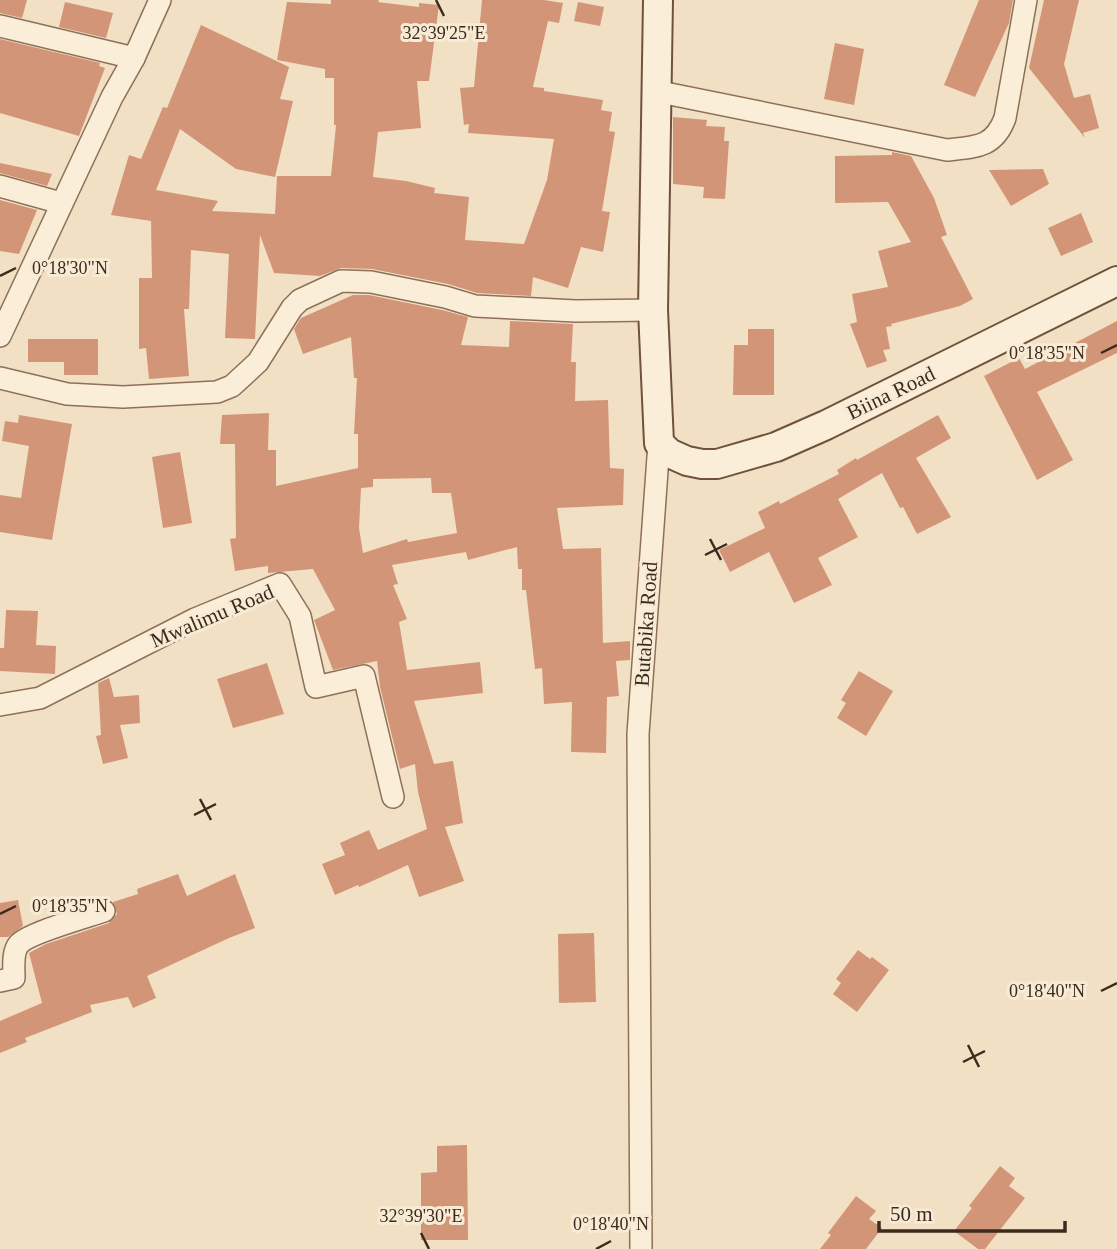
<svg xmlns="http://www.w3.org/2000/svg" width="1117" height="1249" font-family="'Times New Roman',serif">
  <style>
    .building { fill: #d39577; fill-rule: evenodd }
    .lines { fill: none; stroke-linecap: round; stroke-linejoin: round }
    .street-casing { stroke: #8e7059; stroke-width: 24 }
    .secondary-casing { stroke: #70513c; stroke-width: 32 }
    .street { stroke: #fbeed9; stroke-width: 21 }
    .secondary { stroke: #fbeed9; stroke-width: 28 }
    .ticks { fill: none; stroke: #3d2a1e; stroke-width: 2.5 }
    .labels { text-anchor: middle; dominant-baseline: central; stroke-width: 6; stroke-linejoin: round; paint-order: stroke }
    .street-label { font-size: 21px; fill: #3d2a1e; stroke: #f8ebd5 }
    .ticks-label { font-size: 18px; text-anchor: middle; fill: #3d2a1e; stroke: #f8ebd5; stroke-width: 6; stroke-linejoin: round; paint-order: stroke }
  </style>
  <rect width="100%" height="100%" fill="#f2e0c4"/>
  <g class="building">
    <polygon points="0,0 27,0 22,18 0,13"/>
    <polygon points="331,0 379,0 378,2 419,7 419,3 439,5 429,81 417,81 421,128 378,132 373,177 406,181 435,188 434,193 469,197 465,240 524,244 547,180 554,139 468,133 469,124 464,125 460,88 474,87 482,0 544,0 563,3 559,23 548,21 533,87 544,88 544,91 603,100 601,110 612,112 609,131 615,132 602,211 610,212 603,252 581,247 568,288 533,277 531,296 477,293 448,284 372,269 341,268 320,276 274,273 260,235 255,339 225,338 229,254 191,250 189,309 184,309 189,376 149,379 146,348 139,349 139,278 152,278 151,221 111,215 129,155 141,159 163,107 167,108 201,25 289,67 280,99 293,101 275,177 236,169 180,129 156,190 218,201 212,211 275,214 277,176 331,176 336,125 334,125 334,78 325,78 325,69 277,60 287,2 331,4"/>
    <polygon points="979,0 1013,0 1009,23 975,97 944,85"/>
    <polygon points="1044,0 1079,0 1064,64 1074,98 1090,94 1099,128 1083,133 1085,138 1029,68"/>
    <polygon points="65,2 113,13 106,38 59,27"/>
    <polygon points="578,2 604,7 600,26 574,21"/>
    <polygon points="0,39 100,63 99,66 105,68 79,136 0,113"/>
    <polygon points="835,43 864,49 854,105 824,99"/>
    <polygon points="673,117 707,120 706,126 725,127 724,141 729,141 725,199 703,198 704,187 673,184"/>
    <polygon points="892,152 911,156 934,198 947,235 941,237 973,299 960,306 891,324 892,326 886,327 890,349 883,350 887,361 867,368 850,324 857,322 852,294 888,287 878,251 911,242 888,202 835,203 835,156 892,155"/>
    <polygon points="0,163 52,174 47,186 0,173"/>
    <polygon points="1043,169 1049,184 1011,206 989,170"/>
    <polygon points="0,200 37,210 19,254 0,251"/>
    <polygon points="1081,213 1093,242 1061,256 1048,228"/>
    <path d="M353,295H369L442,310L468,317L461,345L509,347L510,321L573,324L571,362H576L575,401L608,400L610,468L624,469L623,505L557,508L563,549L601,548L603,643L630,641V660L616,661L619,696L607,697L606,753L571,752L572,702L544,704L542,668L535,669L526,590H522V569H518L517,547L468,560L466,552L392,565L398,584L393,585L407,619L399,622L407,670L480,662L483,693L414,701L434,764L453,761L463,823L445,827L464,881L419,897L408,865L359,887L358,885L335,895L322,864L345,855L340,843L369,830L378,850L427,829L418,792L415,764L400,769L380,687L377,661L333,670L314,620L335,610L313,569L268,573V566L235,571L230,539L236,538L235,444H220L222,415L269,413L268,450H276V486L358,468V434H354L357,378H354L351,337L303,354L294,329L301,318ZM431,478L432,493H451L457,533L408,542L407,539L363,553L359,528L361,488L373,487V479Z"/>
    <polygon points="1117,321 1117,353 1037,392 1073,460 1037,480 984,376 1019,358 1025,369"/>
    <polygon points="748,329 774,329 774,395 733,395 734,345 748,345"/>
    <polygon points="28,339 98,339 98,375 64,375 64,362 28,362"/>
    <polygon points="19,415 72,424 52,540 0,532 0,495 21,498 29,446 2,441 5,421 18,423"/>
    <polygon points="938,415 951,438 916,458 951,517 917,534 903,507 900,508 882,473 838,499 858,537 818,558 832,585 794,603 769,552 730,572 719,550 765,528 758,512 779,501 780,504 839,474 837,470 856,458 857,460"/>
    <polygon points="180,452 192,523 163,528 152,457"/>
    <polygon points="6,610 38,611 36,645 56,646 55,674 0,671 0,648 4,648"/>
    <polygon points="267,663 284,714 233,728 217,679"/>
    <polygon points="859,671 893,691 866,736 837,718 846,703 841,700"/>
    <polygon points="109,678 114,697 139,695 140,723 120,725 128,758 103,764 96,736 101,735 98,683"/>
    <polygon points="178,874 187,896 235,874 255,928 229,938 147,976 156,998 133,1008 128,997 90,1005 92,1012 25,1038 27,1042 0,1053 0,1021 42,1003 29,953 46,944 109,923 117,914 113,902 138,894 137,889"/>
    <polygon points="18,900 23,926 8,937 0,937 0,903"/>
    <polygon points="594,933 596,1002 559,1003 558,934"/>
    <polygon points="858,950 870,959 872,957 889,970 857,1012 833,994 841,983 836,979"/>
    <polygon points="467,1145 468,1240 421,1240 421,1173 437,1172 437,1146"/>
    <polygon points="1000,1166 1015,1178 1009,1186 1025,1198 985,1249 978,1249 954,1231 972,1208 969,1206"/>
    <polygon points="856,1196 876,1211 869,1219 882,1228 866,1249 820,1249 831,1235 828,1233"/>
  </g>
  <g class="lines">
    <defs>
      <g id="street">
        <polyline points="0,26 134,58"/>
        <path d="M655,91L947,150C975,147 994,148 1005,118L1026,0"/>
        <polyline points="0,186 61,203"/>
        <polyline points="0,336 112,97 134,58 160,0"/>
        <polyline points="0,378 67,394 123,397 217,392 232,386 258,362 292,308 300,300 341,281 371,282 445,297 475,306 576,311 653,310"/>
        <polyline points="0,705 40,698 195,619 280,584 300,616 316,687 364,676 393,797"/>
        <path d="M0,981L14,978C14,968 12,952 19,944C29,933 87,917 104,911"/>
        <polyline points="641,1249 638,734 659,443"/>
      </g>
      <polyline id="secondary" points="658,0 653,310 659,443 669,453 687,461 702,464 717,464 776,447 826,425 1117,281"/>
    </defs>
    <use href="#street" class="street-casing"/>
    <use href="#secondary" class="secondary-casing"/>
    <use href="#street" class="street"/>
    <use href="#secondary" class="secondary"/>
  </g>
  <path class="ticks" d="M436,0L444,16M0,276L16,268M1101,353L1117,345M710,539L721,560M705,555L727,544M200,799L211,820M194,815L216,804M0,914L16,906M1101,991L1117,983M968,1045L979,1067M963,1062L985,1051M421,1233L429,1249M596,1249L611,1241"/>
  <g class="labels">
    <g class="street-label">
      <text transform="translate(891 393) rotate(-26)">Biina Road</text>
      <text transform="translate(212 616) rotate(-23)">Mwalimu Road</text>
      <text transform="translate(646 624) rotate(-86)">Butabika Road</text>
    </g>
  </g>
  <g class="ticks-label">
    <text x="444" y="39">32°39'25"E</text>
    <text x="70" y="274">0°18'30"N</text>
    <text x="1047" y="359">0°18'35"N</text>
    <text x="70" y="912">0°18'35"N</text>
    <text x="1047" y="997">0°18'40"N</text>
    <text x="421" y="1222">32°39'30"E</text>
    <text x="611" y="1230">0°18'40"N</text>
  </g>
  <path d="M879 1221v10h186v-10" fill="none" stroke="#3d2a1e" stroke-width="3.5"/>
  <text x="890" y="1221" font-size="21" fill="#3d2a1e" stroke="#f8ebd5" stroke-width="5" paint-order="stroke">50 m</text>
</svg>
